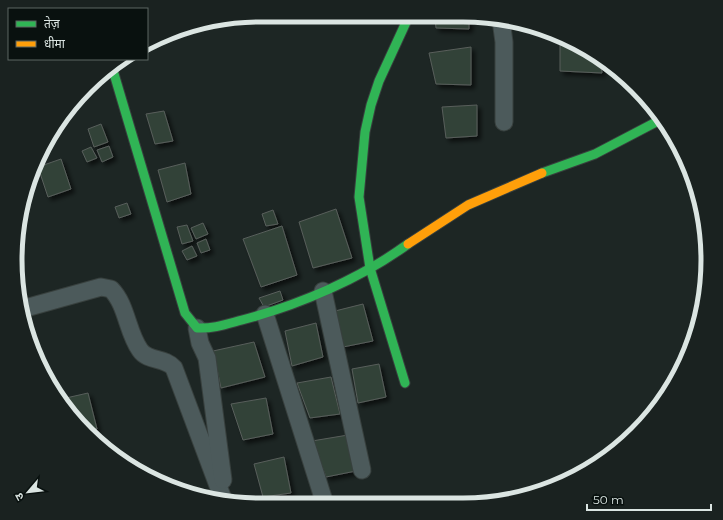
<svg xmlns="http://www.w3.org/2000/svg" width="723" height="520" font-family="Montserrat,'Noto Sans Devanagari',sans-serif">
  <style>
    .building { fill: #324338; stroke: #585e5b; filter: url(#shadow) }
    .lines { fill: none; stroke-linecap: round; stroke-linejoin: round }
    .street-casing { stroke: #38403e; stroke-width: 19 }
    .fast-casing { stroke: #38403e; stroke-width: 11 }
    .slow-casing { stroke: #38403e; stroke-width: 11 }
    .street { stroke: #4c5a5b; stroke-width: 17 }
    .fast { stroke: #30b455; stroke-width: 9 }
    .slow { stroke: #ff9f0a; stroke-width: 9 }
    .rim { fill: none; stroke: #dbe5e2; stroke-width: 5 }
  </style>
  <defs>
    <filter id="shadow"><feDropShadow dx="3.5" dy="3.5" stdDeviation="2" flood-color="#0009"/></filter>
  </defs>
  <rect width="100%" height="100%" fill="#1d2624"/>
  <g class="building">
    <polygon points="435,18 469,19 469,29 436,28"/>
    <polygon points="560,38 586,48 601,61 602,73 560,71"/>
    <polygon points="471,47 471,85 436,84 429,53"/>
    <polygon points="477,105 477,136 446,138 442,107"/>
    <polygon points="164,111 173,141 155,144 146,114"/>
    <polygon points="101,124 108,142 94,147 88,129"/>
    <polygon points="109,146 113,157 102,162 97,150"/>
    <polygon points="91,147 97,158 87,162 82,151"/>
    <polygon points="61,159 71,189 48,197 38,167"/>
    <polygon points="185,163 191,194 167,202 158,170"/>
    <polygon points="127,203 131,214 119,218 115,207"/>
    <polygon points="336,209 352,258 313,268 299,222"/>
    <polygon points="273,210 278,224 266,226 262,214"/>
    <polygon points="203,223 208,234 196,239 191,228"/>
    <polygon points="187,225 193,241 182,244 177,227"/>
    <polygon points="282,226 297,275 261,287 243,239"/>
    <polygon points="206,239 210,250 201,253 197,243"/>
    <polygon points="192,246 197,256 187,260 182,251"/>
    <polygon points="280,291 283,300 264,307 259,298"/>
    <polygon points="363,304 373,341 343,347 335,311"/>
    <polygon points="316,323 323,357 292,366 285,331"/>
    <polygon points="254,342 265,377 221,388 213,351"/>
    <polygon points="379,364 386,397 358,403 352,369"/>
    <polygon points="331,377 340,414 310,418 297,383"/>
    <polygon points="88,393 97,429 88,431 76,421 69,410 66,398"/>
    <polygon points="266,398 273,434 243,440 231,404"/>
    <polygon points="348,435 356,471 326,477 312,441"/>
    <polygon points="284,457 291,493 263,497 254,464"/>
    <polygon points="214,489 216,497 199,492"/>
  </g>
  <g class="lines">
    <defs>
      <g id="street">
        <polyline points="501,20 504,42 504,122"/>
        <polyline points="323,291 362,470"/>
        <path d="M22,309L101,287L111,289C127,305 127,332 140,350C148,362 165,357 174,368L223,499"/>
        <polyline points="265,314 325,504"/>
        <polyline points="197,328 200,343 207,358 223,480"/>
      </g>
      <g id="fast">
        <path d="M112,67L185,313L197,328C213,329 227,324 242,320C299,305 360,279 408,244"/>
        <polyline points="542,173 595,154 660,120"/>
        <polyline points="405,383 370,268 359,197 365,132 371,105 379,81 408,18"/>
      </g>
      <polyline id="slow" points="408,244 468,205 542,173"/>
    </defs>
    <use href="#street" class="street-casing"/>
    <use href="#fast" class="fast-casing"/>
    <use href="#slow" class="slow-casing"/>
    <use href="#street" class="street"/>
    <use href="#fast" class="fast"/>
    <use href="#slow" class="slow"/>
  </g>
  <path d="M0 0H723V520H0ZM260 22H463A238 238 0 0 1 701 260V260A238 238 0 0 1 463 498H260A238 238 0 0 1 22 260V260A238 238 0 0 1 260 22Z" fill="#1a2220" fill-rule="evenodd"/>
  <path class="rim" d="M260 22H463A238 238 0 0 1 701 260V260A238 238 0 0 1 463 498H260A238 238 0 0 1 22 260V260A238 238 0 0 1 260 22Z"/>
  <rect x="8" y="8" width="140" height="52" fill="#09110f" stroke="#5d6663"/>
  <rect x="16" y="21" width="20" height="6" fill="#30b455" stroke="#5d6663"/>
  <text x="44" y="28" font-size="12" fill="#dbe5e2">तेज़</text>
  <rect x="16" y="41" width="20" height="6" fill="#ff9f0a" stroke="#5d6663"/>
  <text x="44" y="48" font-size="12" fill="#dbe5e2">धीमा</text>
  <g transform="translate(28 492) rotate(242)" stroke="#09110f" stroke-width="3" paint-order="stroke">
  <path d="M0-3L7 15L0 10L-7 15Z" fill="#dbe5e2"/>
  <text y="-6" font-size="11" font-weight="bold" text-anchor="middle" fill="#dbe5e2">उ</text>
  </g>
  <path d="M587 504v6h124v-6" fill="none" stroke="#dbe5e2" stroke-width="2"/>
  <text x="593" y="504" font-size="12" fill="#dbe5e2" stroke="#09110f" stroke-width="3" paint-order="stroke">50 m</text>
</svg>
